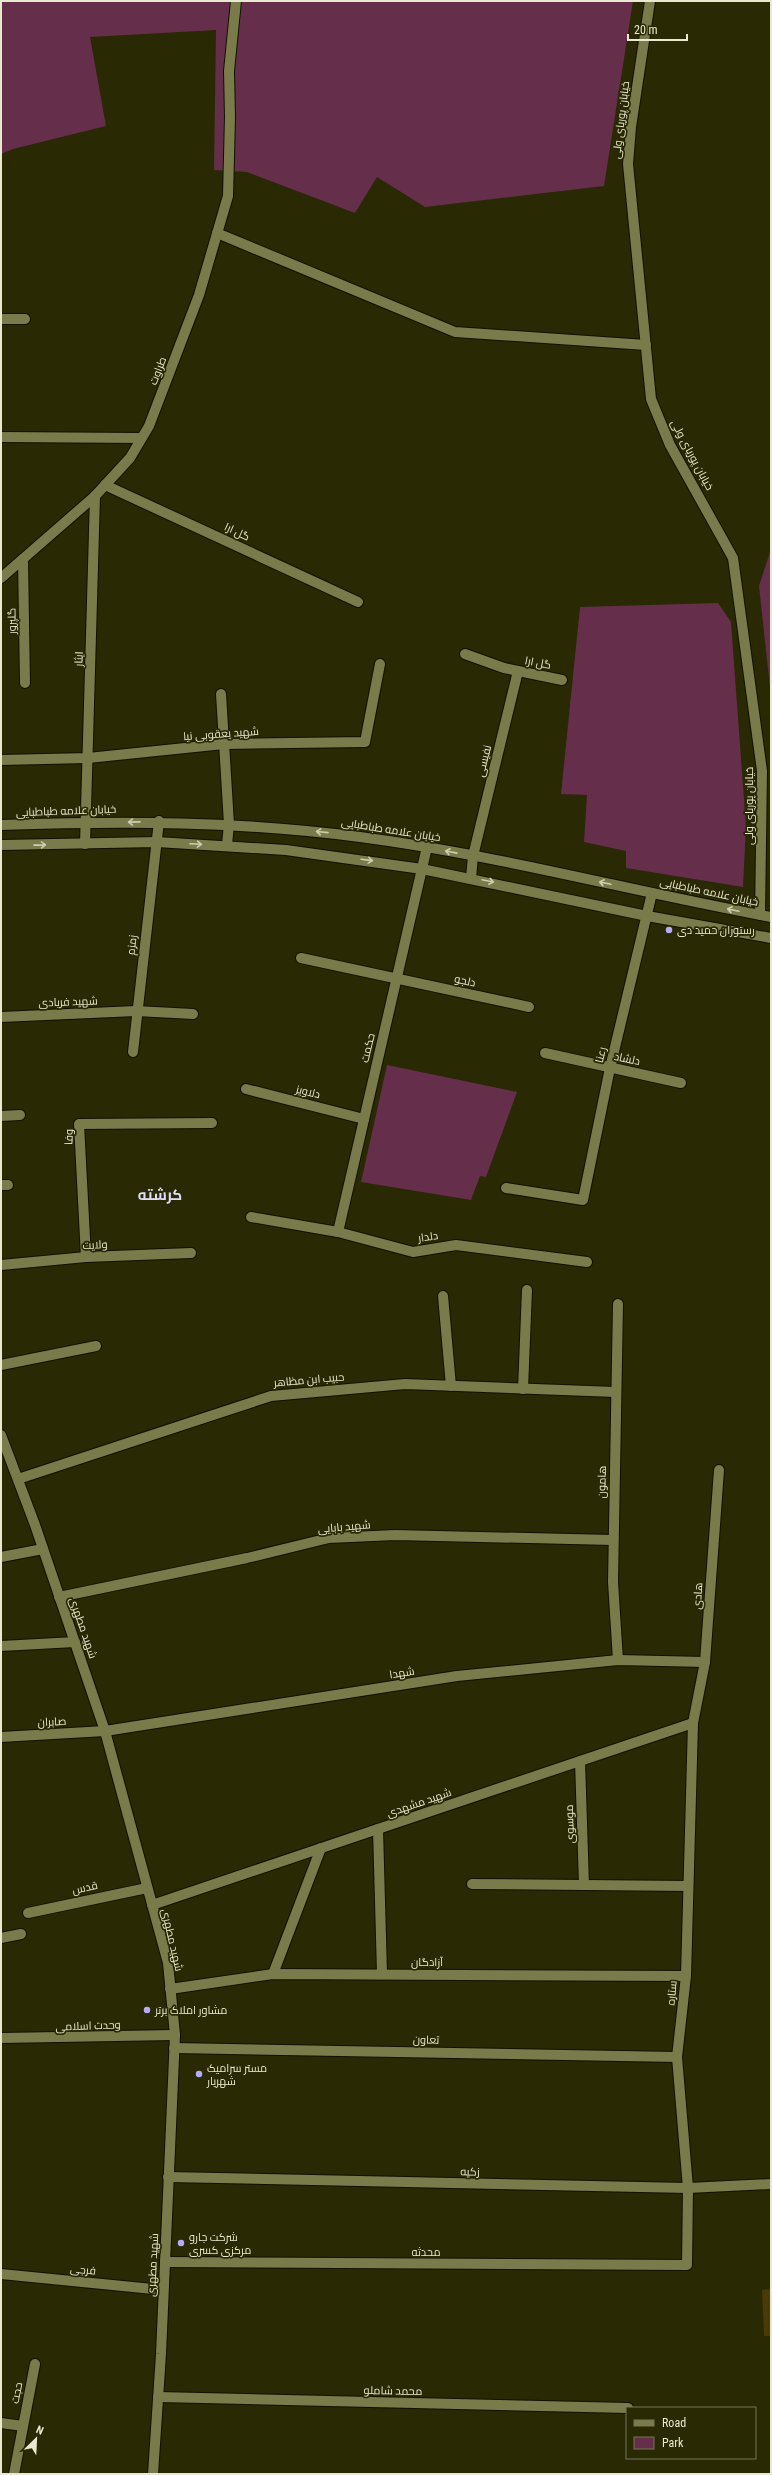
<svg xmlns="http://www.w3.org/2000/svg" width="772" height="2475" font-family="'Roboto Condensed',Cairo,sans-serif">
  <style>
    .green { fill: #652e4a }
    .building { fill: #4a3a07 }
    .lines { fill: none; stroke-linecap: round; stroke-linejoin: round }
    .minor-casing { stroke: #110; stroke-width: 12 }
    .minor { stroke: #797b4a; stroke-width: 10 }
    .oneway { stroke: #ccceae }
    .poi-dot { fill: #b6acf8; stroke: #292904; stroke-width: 1.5 }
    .labels { text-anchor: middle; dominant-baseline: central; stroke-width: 3.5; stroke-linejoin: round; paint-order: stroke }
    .street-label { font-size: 11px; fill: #e8e9cf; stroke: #292904 }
    .poi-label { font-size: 11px; fill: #e8e9cf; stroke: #292904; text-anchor: start }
    .district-label { font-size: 15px; font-weight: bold; fill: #dfdcfa; stroke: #292904 }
  </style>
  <rect width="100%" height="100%" fill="#292904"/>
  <g class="green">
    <polygon points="1,1 633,1 604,186 425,207 377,177 355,213 247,172 214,170 216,30 90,37 106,126 13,149 1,154"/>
    <polygon points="771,549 771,697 759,586"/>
    <polygon points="718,603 731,622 746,827 743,887 626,868 626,851 584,842 587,795 561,794 580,607"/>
    <polygon points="387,1065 517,1092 486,1177 480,1176 471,1200 361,1182"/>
  </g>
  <polygon class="building" points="771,2289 771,2336 764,2336 762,2290"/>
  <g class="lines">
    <defs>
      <g id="minor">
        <polyline points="650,1 631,127 628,164 651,399 670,445 733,558 762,771 760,915"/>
        <polyline points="217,233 455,332 646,345"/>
        <polyline points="1,319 25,319"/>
        <polyline points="1,437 141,438"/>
        <polyline points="105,485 358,602"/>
        <polyline points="23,559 25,683"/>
        <polyline points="1,578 95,496 130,458 149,426 199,295 228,196 230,117 229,71 236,1"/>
        <polyline points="465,654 504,668 562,680"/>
        <polyline points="221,694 229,824 227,845"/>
        <polyline points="1,760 88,758 224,744 365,742 380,664"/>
        <path d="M1,825C124,821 238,821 360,837C498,855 634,892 771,917"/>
        <polyline points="85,844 95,496"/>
        <polyline points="1,845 157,842 286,850 422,869 647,916 771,938"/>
        <polyline points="471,878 473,856 518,671"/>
        <polyline points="301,958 529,1007"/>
        <polyline points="1,1017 136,1011 193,1014"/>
        <polyline points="133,1052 159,821"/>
        <polyline points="545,1053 681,1083"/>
        <polyline points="246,1089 364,1119"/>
        <polyline points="1,1116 20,1115"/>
        <polyline points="1,1185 8,1185"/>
        <polyline points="506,1188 583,1200 610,1068 652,893"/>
        <polyline points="251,1217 338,1232 413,1252 456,1245 587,1262"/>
        <polyline points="338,1232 427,847"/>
        <polyline points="86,1257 79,1124 212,1123"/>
        <polyline points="1,1265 86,1257 191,1253"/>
        <polyline points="443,1296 451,1386"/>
        <polyline points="618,1304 613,1582 618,1660"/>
        <polyline points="1,1365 96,1346"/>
        <polyline points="523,1389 527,1290"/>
        <polyline points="1,1435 35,1525 105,1731 168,1963 175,2035 161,2354 153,2474"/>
        <polyline points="18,1479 271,1396 405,1384 616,1392"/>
        <polyline points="1,1557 43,1549"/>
        <polyline points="59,1597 247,1558 329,1538 395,1535 613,1540"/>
        <polyline points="1,1646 75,1642"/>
        <polyline points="1,1737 105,1731 457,1676 618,1660 705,1662"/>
        <polyline points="580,1761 584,1885"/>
        <polyline points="378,1829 382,1974"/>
        <polyline points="472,1884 688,1886"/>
        <polyline points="152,1905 693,1723"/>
        <polyline points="28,1913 147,1888"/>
        <polyline points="1,1938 21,1934"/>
        <polyline points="273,1974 321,1848"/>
        <polyline points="170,1989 273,1974 686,1976"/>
        <polyline points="1,2038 175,2035"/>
        <polyline points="174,2048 677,2057"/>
        <polyline points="168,2177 688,2188 771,2184"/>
        <polyline points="165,2262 687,2265 688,2188 677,2057 686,1976 693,1723 705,1662 719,1470"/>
        <polyline points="1,2274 163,2290"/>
        <polyline points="158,2397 628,2408"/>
        <polyline points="1,2423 23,2426"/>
        <polyline points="14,2474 35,2364"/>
      </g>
    </defs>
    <use href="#minor" class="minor-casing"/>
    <use href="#minor" class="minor"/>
  </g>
  <defs><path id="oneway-shaft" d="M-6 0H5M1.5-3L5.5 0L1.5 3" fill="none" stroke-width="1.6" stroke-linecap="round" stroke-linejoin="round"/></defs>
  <g class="oneway">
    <use href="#oneway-shaft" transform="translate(134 822) rotate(179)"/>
    <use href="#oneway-shaft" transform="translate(322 832) rotate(-174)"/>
    <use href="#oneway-shaft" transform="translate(196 844) rotate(3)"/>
    <use href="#oneway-shaft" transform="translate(40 845) rotate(-1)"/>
    <use href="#oneway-shaft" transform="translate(451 852) rotate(-169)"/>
    <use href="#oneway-shaft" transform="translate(367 860) rotate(7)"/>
    <use href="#oneway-shaft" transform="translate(488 881) rotate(12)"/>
    <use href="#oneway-shaft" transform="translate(605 883) rotate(-168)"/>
    <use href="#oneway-shaft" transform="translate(733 910) rotate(-168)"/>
  </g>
  <g class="poi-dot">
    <circle cx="669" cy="930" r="4"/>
    <circle cx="147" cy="2010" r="4"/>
    <circle cx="199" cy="2074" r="4"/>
    <circle cx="181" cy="2243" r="4"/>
  </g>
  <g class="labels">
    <g class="street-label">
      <text transform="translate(621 120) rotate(-83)">خیابان پوریای ولی</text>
      <text transform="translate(158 371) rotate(-69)">طراوت</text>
      <text transform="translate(692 455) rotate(62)">خیابان پوریای ولی</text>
      <text transform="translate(237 532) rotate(25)">گل ارا</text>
      <text transform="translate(12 621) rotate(-91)">گلپرور</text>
      <text transform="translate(79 659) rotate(-88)">ایثار</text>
      <text transform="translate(538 663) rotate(11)">گل ارا</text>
      <text transform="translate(221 734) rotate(-4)">شهید یعقوبی نیا</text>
      <text transform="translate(484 761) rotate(-76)">نفیسی</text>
      <text transform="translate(749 806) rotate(-90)">خیابان پوریای ولی</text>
      <text transform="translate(66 811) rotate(-2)">خیابان علامه طباطبایی</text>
      <text transform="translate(391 830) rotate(9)">خیابان علامه طباطبایی</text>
      <text transform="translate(709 892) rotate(12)">خیابان علامه طباطبایی</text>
      <text transform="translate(132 945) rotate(-83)">زمزم</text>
      <text transform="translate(465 981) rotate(13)">دلجو</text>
      <text transform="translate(68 1002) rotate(-2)">شهید فریادی</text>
      <text transform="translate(368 1048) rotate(-77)">حکمت</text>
      <text transform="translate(601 1055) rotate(-77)">رعنا</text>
      <text transform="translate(627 1059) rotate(12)">دلشاد</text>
      <text transform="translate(308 1092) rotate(14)">دلاویز</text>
      <text transform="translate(69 1137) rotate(-89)">وفا</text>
      <text transform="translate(428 1237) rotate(-8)">دلدار</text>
      <text transform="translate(95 1245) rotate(-3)">ولایت</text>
      <text transform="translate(309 1380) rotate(-5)">حبیب ابن مظاهر</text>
      <text transform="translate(602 1482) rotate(-89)">هامون</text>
      <text transform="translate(344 1527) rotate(-5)">شهید بابایی</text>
      <text transform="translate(698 1596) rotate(-86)">هادی</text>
      <text transform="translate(83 1628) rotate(71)">شهید مطهری</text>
      <text transform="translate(402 1673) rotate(-9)">شهدا</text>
      <text transform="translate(52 1722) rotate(-3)">صابران</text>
      <text transform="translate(419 1803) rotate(-19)">شهید مشهدی</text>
      <text transform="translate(570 1824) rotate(-92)">موسوی</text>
      <text transform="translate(85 1888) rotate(-12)">قدس</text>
      <text transform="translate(172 1940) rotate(77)">شهید مطهری</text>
      <text x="427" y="1962">آزادگان</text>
      <text transform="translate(672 1993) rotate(-84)">ستاره</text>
      <text transform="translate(88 2026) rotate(-2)">وحدت اسلامی</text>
      <text transform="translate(426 2040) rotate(1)">تعاون</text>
      <text transform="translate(470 2172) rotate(1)">زکیه</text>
      <text x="426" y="2252">محدثه</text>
      <text transform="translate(153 2265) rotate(-87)">شهید مطهری</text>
      <text transform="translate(83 2270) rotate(5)">فرجی</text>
      <text transform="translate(393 2391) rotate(1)">محمد شاملو</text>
      <text transform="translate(17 2393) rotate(-79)">حجت</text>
    </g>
    <g class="poi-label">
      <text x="677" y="930">رستوران حمید دی</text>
      <text x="155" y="2010">مشاور املاک برتر</text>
      <text x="207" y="2068">مستر سرامیک<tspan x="207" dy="13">شهریار</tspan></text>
      <text x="189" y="2237">شرکت جارو<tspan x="189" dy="13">مرکزی کسری</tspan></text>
    </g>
    <g class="district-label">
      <text x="160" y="1195">کرشته</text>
    </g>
  </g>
  <rect width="772" height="2475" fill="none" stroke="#e8e9cf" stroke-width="4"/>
  <rect x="626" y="2407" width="130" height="52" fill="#292904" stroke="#757655"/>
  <rect x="634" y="2420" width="20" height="6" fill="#797b4a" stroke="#757655"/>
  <text x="662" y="2427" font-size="12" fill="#e8e9cf">Road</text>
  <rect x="634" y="2437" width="20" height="12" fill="#652e4a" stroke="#757655"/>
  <text x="662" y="2447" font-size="12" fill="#e8e9cf">Park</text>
  <g transform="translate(36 2439) rotate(24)" stroke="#292904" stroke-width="3" paint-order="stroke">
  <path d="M0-3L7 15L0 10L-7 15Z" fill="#e8e9cf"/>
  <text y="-6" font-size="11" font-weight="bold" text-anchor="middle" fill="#e8e9cf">N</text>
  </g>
  <path d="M628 34v6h59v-6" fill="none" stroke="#e8e9cf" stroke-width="2"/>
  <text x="634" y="34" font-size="12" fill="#e8e9cf" stroke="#292904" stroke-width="3" paint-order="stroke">20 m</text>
</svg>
